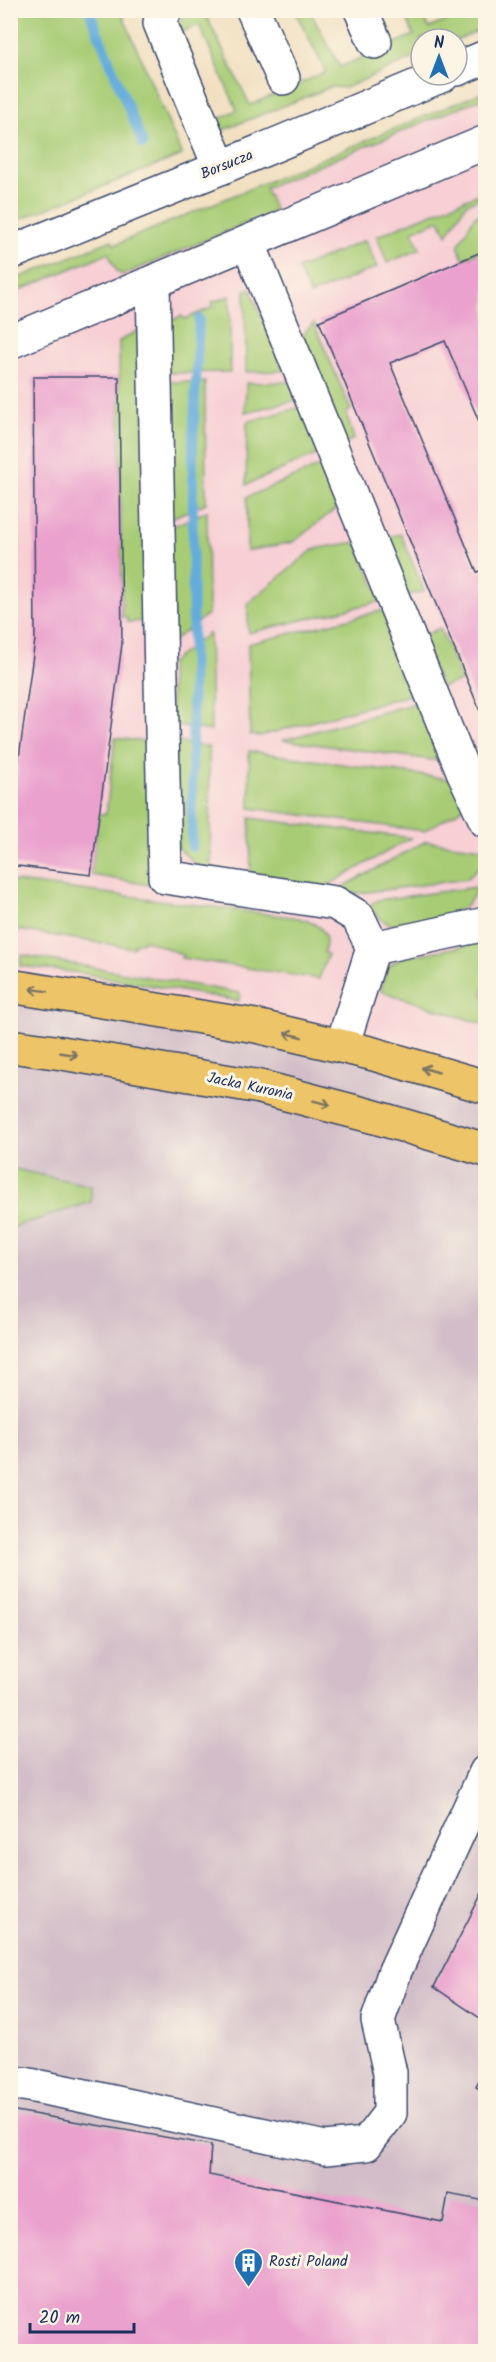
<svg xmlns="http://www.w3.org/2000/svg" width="496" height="2362" font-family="Kalam,sans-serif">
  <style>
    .built { fill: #f7cfd4 }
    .industrial { fill: #d2bdc8 }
    .green { fill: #a7cc75; stroke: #617e6a; stroke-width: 1.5 }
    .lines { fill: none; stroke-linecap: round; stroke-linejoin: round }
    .stream { stroke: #63acdb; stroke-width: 10 }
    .building { fill: #eaa1cd }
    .minor-casing { stroke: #3b496d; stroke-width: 36 }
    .major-casing { stroke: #3b496d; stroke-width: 36 }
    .minor { stroke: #fff; stroke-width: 33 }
    .major { stroke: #eec469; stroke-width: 33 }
    .oneway { stroke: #7a7263 }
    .labels { text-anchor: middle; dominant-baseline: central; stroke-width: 6; stroke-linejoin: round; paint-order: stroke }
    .street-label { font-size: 15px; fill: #1b2f5e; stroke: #fcf5e5 }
    .poi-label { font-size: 15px; fill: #1b2f5e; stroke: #fcf5e5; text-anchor: start }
  </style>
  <rect width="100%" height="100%" fill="#fcf5e5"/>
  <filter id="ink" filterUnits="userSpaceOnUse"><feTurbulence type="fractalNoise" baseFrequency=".0167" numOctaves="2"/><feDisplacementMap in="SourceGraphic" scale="12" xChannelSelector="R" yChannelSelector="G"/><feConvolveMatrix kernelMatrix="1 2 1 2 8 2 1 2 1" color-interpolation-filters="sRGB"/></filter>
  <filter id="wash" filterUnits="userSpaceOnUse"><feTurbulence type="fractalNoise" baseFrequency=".008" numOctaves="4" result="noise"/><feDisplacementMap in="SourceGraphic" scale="24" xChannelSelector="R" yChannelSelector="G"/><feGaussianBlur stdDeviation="1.35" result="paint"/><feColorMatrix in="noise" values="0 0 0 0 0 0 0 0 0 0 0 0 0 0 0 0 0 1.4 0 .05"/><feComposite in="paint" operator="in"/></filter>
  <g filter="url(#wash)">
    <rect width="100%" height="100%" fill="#f1dfc0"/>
    <polygon class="built" points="485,91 485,1076 11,993 11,282 113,245"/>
    <polygon class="industrial" points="11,993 247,1028 486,1094 485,2351 11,2352"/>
    <g class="green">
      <polygon points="11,10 121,11 182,155 11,223"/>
      <polygon points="186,11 204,11 250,105 326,72 295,11 310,11 340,67 414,35 403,11 420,11 429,28 469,11 485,11 485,28 457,40 421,39 421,55 345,88 331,87 218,132 214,121 237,110 199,25 177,34 179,22"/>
      <polygon points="485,91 485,97 265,188 275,211 123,275 117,272 108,253 11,294 11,281 112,240 114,245"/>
      <polygon points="485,191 485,196 466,204 447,235 440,220 412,231 420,249 387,263 377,236"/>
      <polygon points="479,214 485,227 485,250 463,259 458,246 474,217"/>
      <polygon points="365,240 377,267 310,295 298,269"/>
      <polygon points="250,288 284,371 246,372 245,290"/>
      <polygon points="230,296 230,372 168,373 167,322 182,316 185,319 213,307 212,302"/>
      <polygon points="314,323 351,410 346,413 354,439 340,445 301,345 305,332"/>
      <polygon points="144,327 147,621 127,622 127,617 122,617 119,341"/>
      <polygon points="167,382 205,382 206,503 169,519"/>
      <polygon points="291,382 298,400 245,412 246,383"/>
      <polygon points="301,407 320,453 246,485 247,422"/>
      <polygon points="325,464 342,504 293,542 247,551 247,497"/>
      <polygon points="207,511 208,614 169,644 169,528"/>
      <polygon points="401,534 424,591 405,596 381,538"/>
      <polygon points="356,542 382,601 248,633 248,603 314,549"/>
      <polygon points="385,610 420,692 260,736 250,735 248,644"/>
      <polygon points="440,628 462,681 441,687 421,637"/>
      <polygon points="209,633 211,731 171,725 170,663"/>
      <polygon points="423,701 448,762 283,740"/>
      <polygon points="115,738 150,742 150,885 91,875 99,814 106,814"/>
      <polygon points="171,741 209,747 211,871 198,866 178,848"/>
      <polygon points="249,751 456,780 467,806 424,831 250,808"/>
      <polygon points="250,818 411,838 325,887 251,877"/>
      <polygon points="426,841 482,848 483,863 467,879 353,894 343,891 343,887"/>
      <path d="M10,881L299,918C318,924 331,930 324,953L328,954L319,979L181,958L183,955L146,940L135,944L133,948L11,929Z"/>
      <path d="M477,887C474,895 471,902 464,907C452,915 404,928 390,924C381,922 375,913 369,906L378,900Z"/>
      <polygon points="485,942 485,986 482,994 485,996 485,1025 381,991 387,967 401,958"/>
      <polygon points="22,955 240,993 239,1001 80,973 20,966"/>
      <polygon points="10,1168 91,1186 91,1202 11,1228"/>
    </g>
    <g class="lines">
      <g class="stream">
        <polyline points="89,10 143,144"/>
        <polyline points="192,847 193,444 199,319"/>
      </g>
    </g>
    <g id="blocks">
      <g class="building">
        <polygon points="486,250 486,438 445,341 390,363 477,572 486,569 485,723 319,321"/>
        <polygon points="33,377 119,377 122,644 91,875 10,865 10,824 35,640"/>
        <polygon points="486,1885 486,2022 434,1987"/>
        <polygon points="486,2069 486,2092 476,2087"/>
        <polygon points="10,2110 211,2145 209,2175 443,2222 448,2194 486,2201 486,2352 10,2352"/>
      </g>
    </g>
  </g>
  <g filter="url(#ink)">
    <use href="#blocks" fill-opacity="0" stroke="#3b496d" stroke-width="1.5"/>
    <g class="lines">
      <defs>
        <g id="minor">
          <polyline points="165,10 160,23 220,168"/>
          <polyline points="253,10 283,78"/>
          <polyline points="361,10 375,42"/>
          <polyline points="457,69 486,57"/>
          <polyline points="248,242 463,771 486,821"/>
          <polyline points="10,253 220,168 443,75"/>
          <polyline points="153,282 165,877 335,903 358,917 373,948"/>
          <polyline points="10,342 486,142"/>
          <polyline points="342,1046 373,948 486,924"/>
          <polyline points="10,2084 24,2084 80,2095 325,2148 366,2144 390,2113 390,2073 378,2020 395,1971 486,1772"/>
        </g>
        <g id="major">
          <polyline points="10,986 256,1026 370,1053 486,1087"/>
          <polyline points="10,1046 62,1053 260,1087 375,1117 486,1150"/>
        </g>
      </defs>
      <use href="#minor" class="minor-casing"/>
      <use href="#major" class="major-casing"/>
      <use href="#minor" class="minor"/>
      <use href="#major" class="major"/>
    </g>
    <defs><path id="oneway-shaft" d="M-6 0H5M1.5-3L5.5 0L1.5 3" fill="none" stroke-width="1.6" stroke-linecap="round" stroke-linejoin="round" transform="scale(1.5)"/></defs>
    <g class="oneway">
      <use href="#oneway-shaft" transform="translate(39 990) rotate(-171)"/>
      <use href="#oneway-shaft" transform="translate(293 1035) rotate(-166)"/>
      <use href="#oneway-shaft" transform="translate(69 1054) rotate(9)"/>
      <use href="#oneway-shaft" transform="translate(430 1070) rotate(-164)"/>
      <use href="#oneway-shaft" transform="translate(322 1103) rotate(15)"/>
    </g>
  </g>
  <defs>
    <symbol id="building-pin" viewBox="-11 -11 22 30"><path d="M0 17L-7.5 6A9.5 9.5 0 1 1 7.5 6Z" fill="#1f6fb2" stroke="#fcf5e5"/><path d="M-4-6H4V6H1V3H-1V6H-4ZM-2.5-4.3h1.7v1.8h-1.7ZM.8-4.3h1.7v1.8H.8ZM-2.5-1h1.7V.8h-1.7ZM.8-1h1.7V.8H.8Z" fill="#fff"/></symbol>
  </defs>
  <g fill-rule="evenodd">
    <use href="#building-pin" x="232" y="2246" width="33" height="45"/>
  </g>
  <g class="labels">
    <g class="street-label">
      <text transform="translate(227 165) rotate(-22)">Borsucza</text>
      <text transform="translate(250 1087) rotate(12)">Jacka Kuronia</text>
    </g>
    <g class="poi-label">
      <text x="269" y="2262">Rosti Poland</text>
    </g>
  </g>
  <rect width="496" height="2362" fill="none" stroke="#fcf5e5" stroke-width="36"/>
  <g transform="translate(439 57)"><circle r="28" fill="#fcf5e5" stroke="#a2a6af" stroke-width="1.5"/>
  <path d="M0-4.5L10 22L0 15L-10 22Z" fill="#1f6fb2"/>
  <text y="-9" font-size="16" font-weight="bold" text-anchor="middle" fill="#1b2f5e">N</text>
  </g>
  <path d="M30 2323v9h104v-9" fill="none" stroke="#1b2f5e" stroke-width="3"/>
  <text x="39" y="2323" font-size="18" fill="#1b2f5e" stroke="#fcf5e5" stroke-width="4.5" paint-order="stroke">20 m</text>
</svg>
